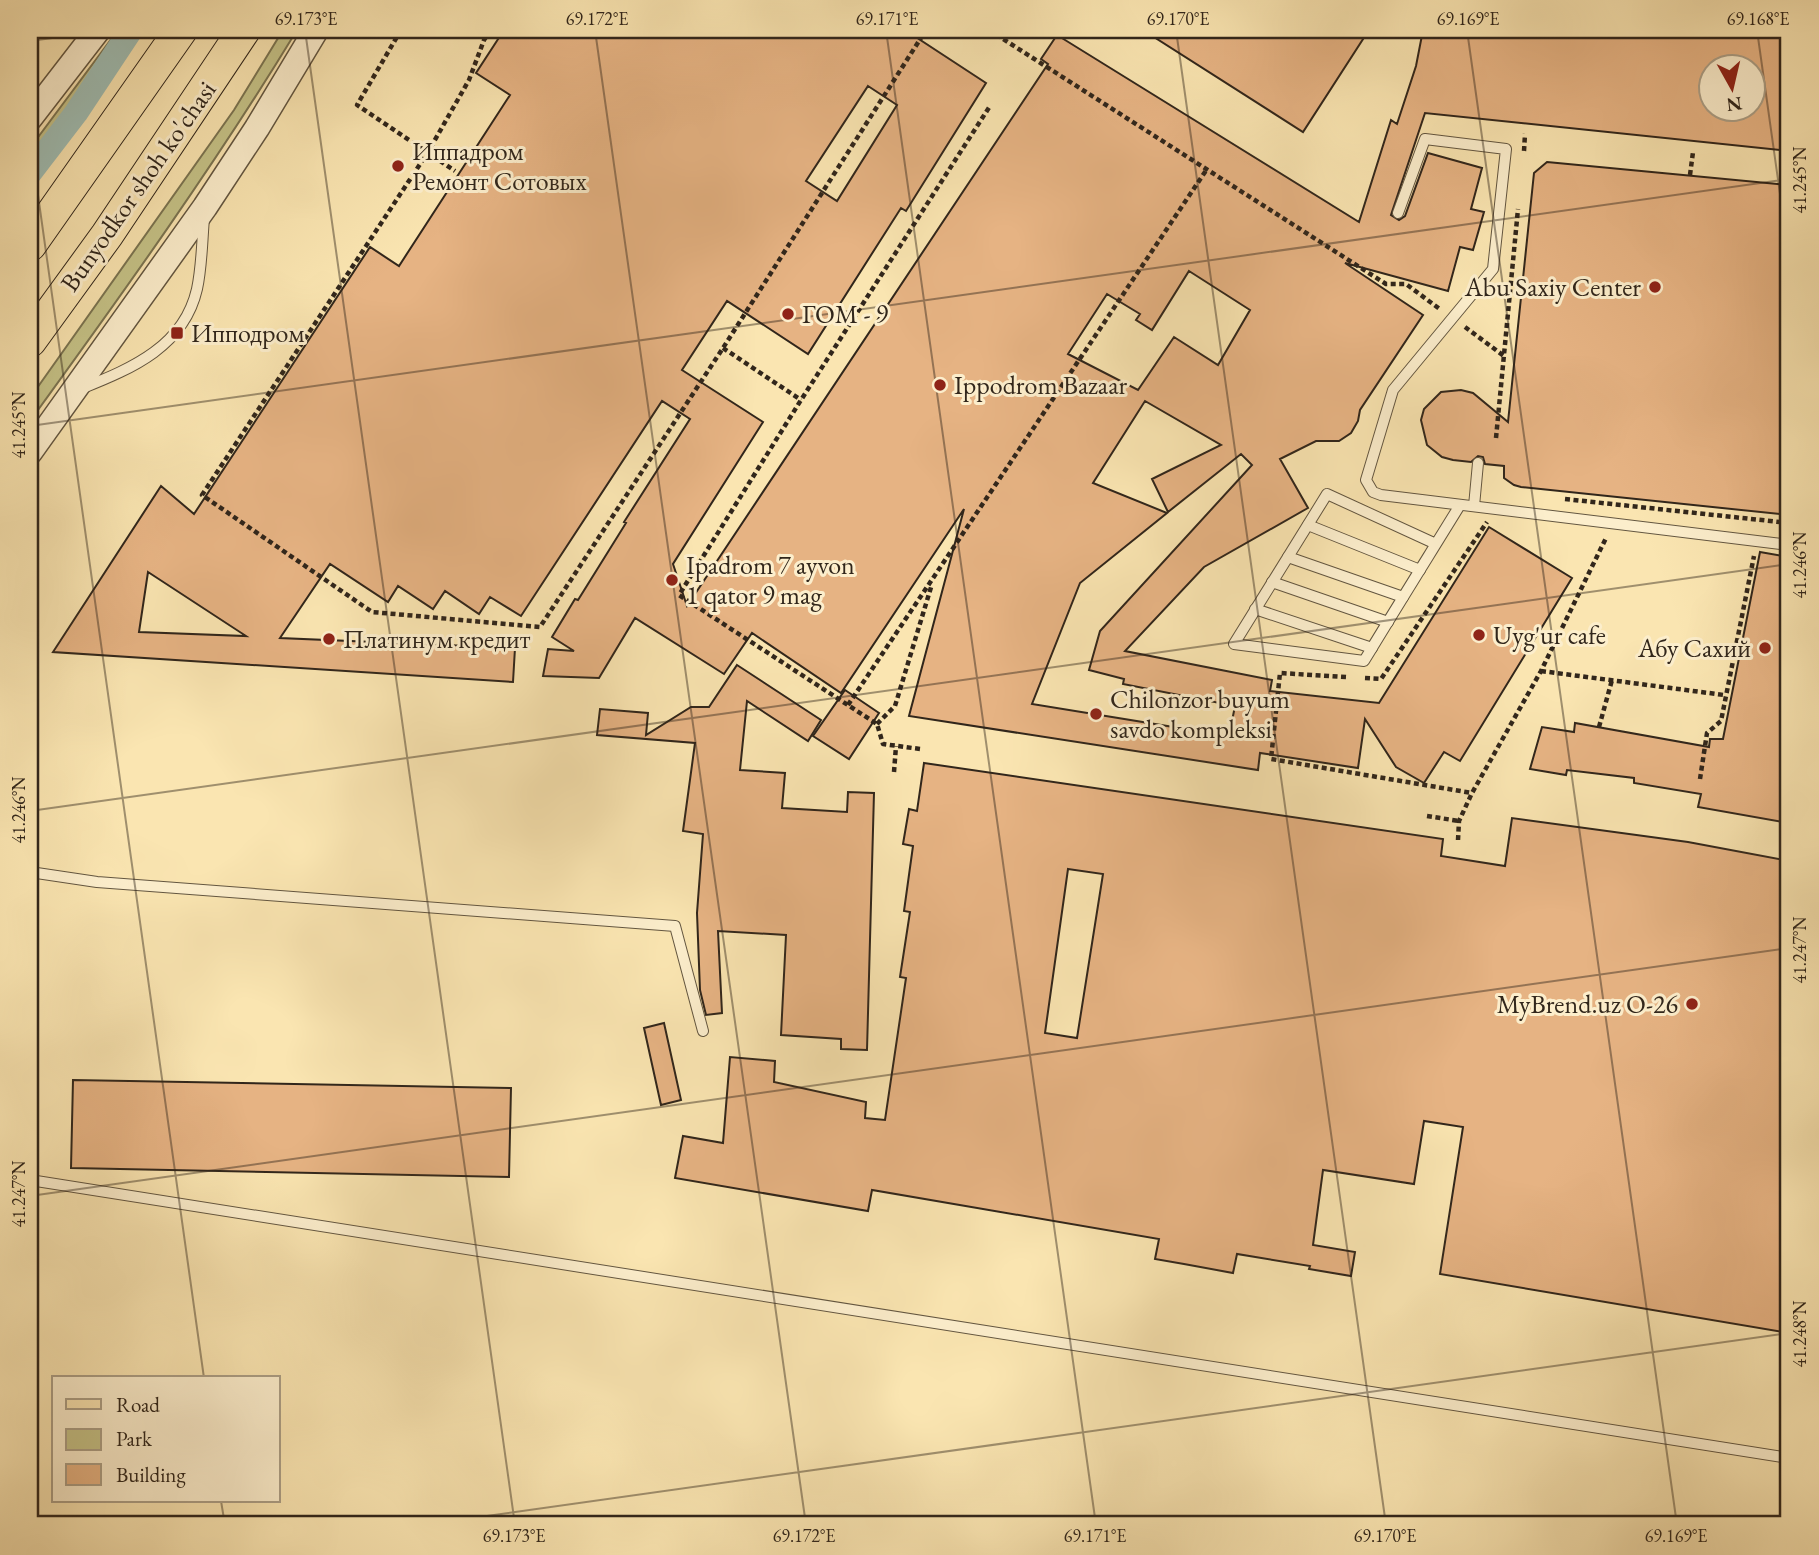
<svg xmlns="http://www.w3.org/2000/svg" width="1819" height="1555" font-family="'EB Garamond',serif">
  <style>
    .green { fill: #c5c287; stroke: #7b7451; stroke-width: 2 }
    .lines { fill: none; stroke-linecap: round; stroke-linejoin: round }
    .canal { stroke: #9fbdb3; stroke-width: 24 }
    .building { fill: #e6b383; stroke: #31261b; stroke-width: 2; fill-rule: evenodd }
    .service-casing { stroke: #635640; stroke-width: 12 }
    .tertiary-casing { stroke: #635640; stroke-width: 27 }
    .primary-casing { stroke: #31261b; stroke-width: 34 }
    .path { stroke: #31261b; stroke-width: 4.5; stroke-dasharray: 5 3.5; stroke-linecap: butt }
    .service { stroke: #fceecc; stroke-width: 10 }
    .tertiary { stroke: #fceecc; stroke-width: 24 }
    .primary { stroke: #fae5b1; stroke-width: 32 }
    .ticks { fill: none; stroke: #31261b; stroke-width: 2; stroke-opacity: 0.45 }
    .poi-dot { fill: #8f2418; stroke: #fceecc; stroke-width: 2.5 }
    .labels { text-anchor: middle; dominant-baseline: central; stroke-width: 6; stroke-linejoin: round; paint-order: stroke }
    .poi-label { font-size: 26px; fill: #31261b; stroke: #fceecc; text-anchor: start }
    .street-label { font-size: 26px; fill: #31261b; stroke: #fceecc }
    .neatline { fill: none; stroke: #31261b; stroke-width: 2.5 }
    .ticks-label { font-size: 18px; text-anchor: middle; fill: #31261b }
  </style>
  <rect width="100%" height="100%" fill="#fae5b1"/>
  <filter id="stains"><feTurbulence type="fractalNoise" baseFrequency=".00286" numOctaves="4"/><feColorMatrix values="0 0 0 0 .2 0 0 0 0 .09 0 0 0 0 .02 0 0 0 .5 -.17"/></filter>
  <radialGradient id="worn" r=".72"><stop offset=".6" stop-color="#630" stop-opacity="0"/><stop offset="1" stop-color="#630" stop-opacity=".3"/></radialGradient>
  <g class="green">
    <polygon points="118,30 125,30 77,103 30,166 30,148"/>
    <path d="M283,30H297C215,165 123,293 30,421V398L234,110Z"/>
  </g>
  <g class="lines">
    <polyline class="canal" points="30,173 76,113 131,30"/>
  </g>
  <g class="building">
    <path d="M504,30H905L986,83L906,211L901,208L808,354L727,301L682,370L763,422L673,564L687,606L1048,64L1041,59L1057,35L1359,222L1391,120L1397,124L1416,66L1423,30H1789V151L1425,113L1391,215L1399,220L1405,216L1428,153L1482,168L1471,209L1484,212L1473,250L1460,247L1448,291L1345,263L1423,315L1360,410L1358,421L1351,433L1339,441H1316L1280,459L1308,508L1204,567L1125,651L1272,680L1270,691L1379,703L1489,527L1572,578L1460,761L1444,752L1424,783L1396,767L1365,719L1358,768L1260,753L1258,770L909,716L964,509L841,693L752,633L724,674L635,618L599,678L543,676L548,649L574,651L552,637L575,599L578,600L626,523L624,522L690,419L662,401L521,616L490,597L479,614L445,591L433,609L398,586L388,602L330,564L280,638L515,648L513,682L53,652L161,486L194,514L370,247L399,266L510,95L476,73ZM1711,66H1753V108H1711ZM868,86L897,105L837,201L806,181ZM1189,271L1250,310L1218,365L1174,337L1138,390L1068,354L1107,294L1140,314L1136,320L1152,330ZM1145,401L1221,445L1152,479L1168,512L1241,454L1252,465L1100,631L1089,670L1124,679L1123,684L1235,706L1229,736L1032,704L1080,583L1167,513L1093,483ZM148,572L246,636L139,632Z"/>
    <polygon points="1143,30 1356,30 1365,36 1303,132"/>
    <polygon points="1547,162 1789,185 1789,515 1521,487 1514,485 1504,478 1504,466 1485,464 1483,457 1478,456 1471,462 1453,460 1442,457 1427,445 1421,420 1424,409 1441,392 1461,390 1473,393 1508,422 1534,173"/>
    <polygon points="1760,552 1789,557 1789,823 1698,807 1701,794 1634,783 1634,778 1567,770 1566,775 1530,769 1542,727 1574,732 1575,723 1709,747 1710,739 1723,739"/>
    <polygon points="737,665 821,720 808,741 747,701 740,770 785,773 782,808 847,812 848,792 874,793 867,1050 841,1049 841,1039 781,1035 786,935 718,931 722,1013 706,1015 700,990 697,913 703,834 683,831 695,743 597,735 600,709 648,713 646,735 691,707 709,707"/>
    <polygon points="845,690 879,713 849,759 813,736"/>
    <path d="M924,763L1443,839L1441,856L1505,866L1512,818L1688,842L1789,861V1333L1440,1274L1463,1127L1424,1121L1414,1184L1323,1170L1313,1245L1355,1252L1351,1276L1309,1269L1310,1266L1237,1254L1233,1273L1184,1264L1155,1259L1159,1239L872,1190L868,1211L675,1178L683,1136L723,1143L730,1057L775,1061L774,1082L866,1102L865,1118L885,1120L906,978L900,977L910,912L904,911L913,846L903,844L909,809L917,811ZM1068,869L1103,874L1077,1038L1045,1033Z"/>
    <polygon points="664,1023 681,1100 661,1105 644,1028"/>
    <polygon points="73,1080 511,1088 509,1177 71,1168"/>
  </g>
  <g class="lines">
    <defs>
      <g id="service">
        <polyline points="1398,213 1425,139 1506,149 1493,269 1393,390 1366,480 1373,492 1381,495 1789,545"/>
        <path d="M83,388C133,368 184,346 197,289C202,266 202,241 204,218"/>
        <polyline points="1474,506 1478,463"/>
        <polyline points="1308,525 1420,570"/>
        <path d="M1436,544L1327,494L1234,644L1364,661C1396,608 1428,557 1460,505"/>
        <polyline points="1288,557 1403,597"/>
        <polyline points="1272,582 1388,622"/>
        <polyline points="1255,609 1372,648"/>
        <polyline points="30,872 97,882 675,926 703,1031"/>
        <polyline points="30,1180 1789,1458"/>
      </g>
      <g id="tertiary">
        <polyline points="30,118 98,30"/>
        <polyline points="30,452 205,207 257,128 316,30"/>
      </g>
      <g id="primary">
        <polyline points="30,245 181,30"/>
        <polyline points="30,341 107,235 244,30"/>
      </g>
    </defs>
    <use href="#service" class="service-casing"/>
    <use href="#tertiary" class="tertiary-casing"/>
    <use href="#primary" class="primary-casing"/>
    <g class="path">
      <polyline points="401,30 357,105 455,171"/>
      <polyline points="491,30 484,40 469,80 428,152 202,495 372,612 540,627 723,348 926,30"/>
      <polyline points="989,30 1386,284 1406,284 1441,310"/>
      <polyline points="1524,151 1525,134"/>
      <polyline points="1690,175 1693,152"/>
      <polyline points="1465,327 1504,356"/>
      <polyline points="723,348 801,400"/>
      <polyline points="1496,438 1518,209"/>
      <polyline points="1565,499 1789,523"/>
      <polyline points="1541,671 1724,695"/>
      <polyline points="1346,677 1280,673 1271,759 1472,793"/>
      <polyline points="1365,678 1381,679 1487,522"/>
      <polyline points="848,705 1207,169"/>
      <polyline points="877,724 895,706 932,584"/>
      <polyline points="1599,727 1612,680"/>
      <polyline points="920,749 883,744 877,724 679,595 801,400 990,106"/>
      <polyline points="894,772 896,746"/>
      <polyline points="1700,779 1707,733 1721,721 1754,556"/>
      <polyline points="1427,816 1459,821"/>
      <polyline points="1458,840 1459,821 1472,793 1541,671 1606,538"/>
    </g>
    <use href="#service" class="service"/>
    <use href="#tertiary" class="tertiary"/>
    <use href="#primary" class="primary"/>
  </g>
  <path class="ticks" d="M305,30L515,1525M595,30L806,1525M886,30L1096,1525M1176,30L1386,1525M1467,30L1677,1525M1757,30L1789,258M30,41L112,30M30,138L204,1378M30,426L1789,179M30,811L1789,564M30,1196L1789,948M221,1501L225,1525M423,1525L1789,1333"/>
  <g class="poi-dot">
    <circle cx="398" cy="166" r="7"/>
    <circle cx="1655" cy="287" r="7"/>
    <circle cx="788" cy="314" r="7"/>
    <rect x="170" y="326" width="14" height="14" rx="3.5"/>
    <circle cx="940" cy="385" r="7"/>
    <circle cx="672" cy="580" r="7"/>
    <circle cx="1479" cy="635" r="7"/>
    <circle cx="329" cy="639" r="7"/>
    <circle cx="1765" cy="648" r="7"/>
    <circle cx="1096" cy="714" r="7"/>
    <circle cx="1692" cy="1004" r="7"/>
  </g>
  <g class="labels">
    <g class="poi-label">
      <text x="412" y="151">Иппадром<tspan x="412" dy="30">Ремонт Сотовых</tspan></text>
      <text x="1641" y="287" text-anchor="end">Abu Saxiy Center</text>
      <text x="802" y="314">ГОМ - 9</text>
      <text x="191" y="333">Ипподром</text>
      <text x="954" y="385">Ippodrom Bazaar</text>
      <text x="686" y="565">Ipadrom 7 ayvon<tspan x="686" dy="30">1 qator 9 mag</tspan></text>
      <text x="1493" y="635">Uyg'ur cafe</text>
      <text x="343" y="639">Платинум кредит</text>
      <text x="1751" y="648" text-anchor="end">Абу Сахий</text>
      <text x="1110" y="699">Chilonzor buyum<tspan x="1110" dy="30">savdo kompleksi</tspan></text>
      <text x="1678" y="1004" text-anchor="end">MyBrend.uz O-26</text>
    </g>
    <g class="street-label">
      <text transform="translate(138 186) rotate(-55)">Bunyodkor shoh ko'chasi</text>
    </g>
  </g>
  <rect width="1819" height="1555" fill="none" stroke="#fae5b1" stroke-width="77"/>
  <rect x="52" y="1376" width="228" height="126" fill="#fceecc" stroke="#ab9e85" stroke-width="2"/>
  <rect x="66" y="1399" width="35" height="10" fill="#fae5b1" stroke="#ab9e85" stroke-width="2"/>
  <text x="116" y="1412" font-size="21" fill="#31261b">Road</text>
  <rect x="66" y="1429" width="35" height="21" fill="#c5c287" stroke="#ab9e85" stroke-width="2"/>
  <text x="116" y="1446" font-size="21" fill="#31261b">Park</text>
  <rect x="66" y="1464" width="35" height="21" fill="#e6b383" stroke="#ab9e85" stroke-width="2"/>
  <text x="116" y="1482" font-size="21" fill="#31261b">Building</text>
  <g transform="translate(1732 88) rotate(172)"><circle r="33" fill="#fceecc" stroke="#ab9e85" stroke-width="2"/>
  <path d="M0-5L12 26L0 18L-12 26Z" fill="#8f2418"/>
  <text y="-10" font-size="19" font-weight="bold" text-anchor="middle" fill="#31261b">N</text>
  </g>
  <rect x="38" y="38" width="1742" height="1478" class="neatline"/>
  <g class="ticks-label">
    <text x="306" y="25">69.173°E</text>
    <text x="597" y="25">69.172°E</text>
    <text x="887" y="25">69.171°E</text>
    <text x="1178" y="25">69.170°E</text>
    <text x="1468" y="25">69.169°E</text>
    <text x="1758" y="25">69.168°E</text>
    <text transform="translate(1800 180) rotate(-90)" y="6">41.245°N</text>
    <text transform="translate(19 425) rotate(-90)" y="6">41.245°N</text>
    <text transform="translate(1800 565) rotate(-90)" y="6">41.246°N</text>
    <text transform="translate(19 810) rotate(-90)" y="6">41.246°N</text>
    <text transform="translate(1800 950) rotate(-90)" y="6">41.247°N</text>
    <text transform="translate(19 1194) rotate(-90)" y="6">41.247°N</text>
    <text transform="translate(1800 1334) rotate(-90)" y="6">41.248°N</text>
    <text x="514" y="1542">69.173°E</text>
    <text x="804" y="1542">69.172°E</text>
    <text x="1095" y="1542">69.171°E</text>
    <text x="1385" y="1542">69.170°E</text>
    <text x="1676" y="1542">69.169°E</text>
  </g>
  <rect width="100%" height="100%" filter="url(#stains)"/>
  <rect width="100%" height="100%" fill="url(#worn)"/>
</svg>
